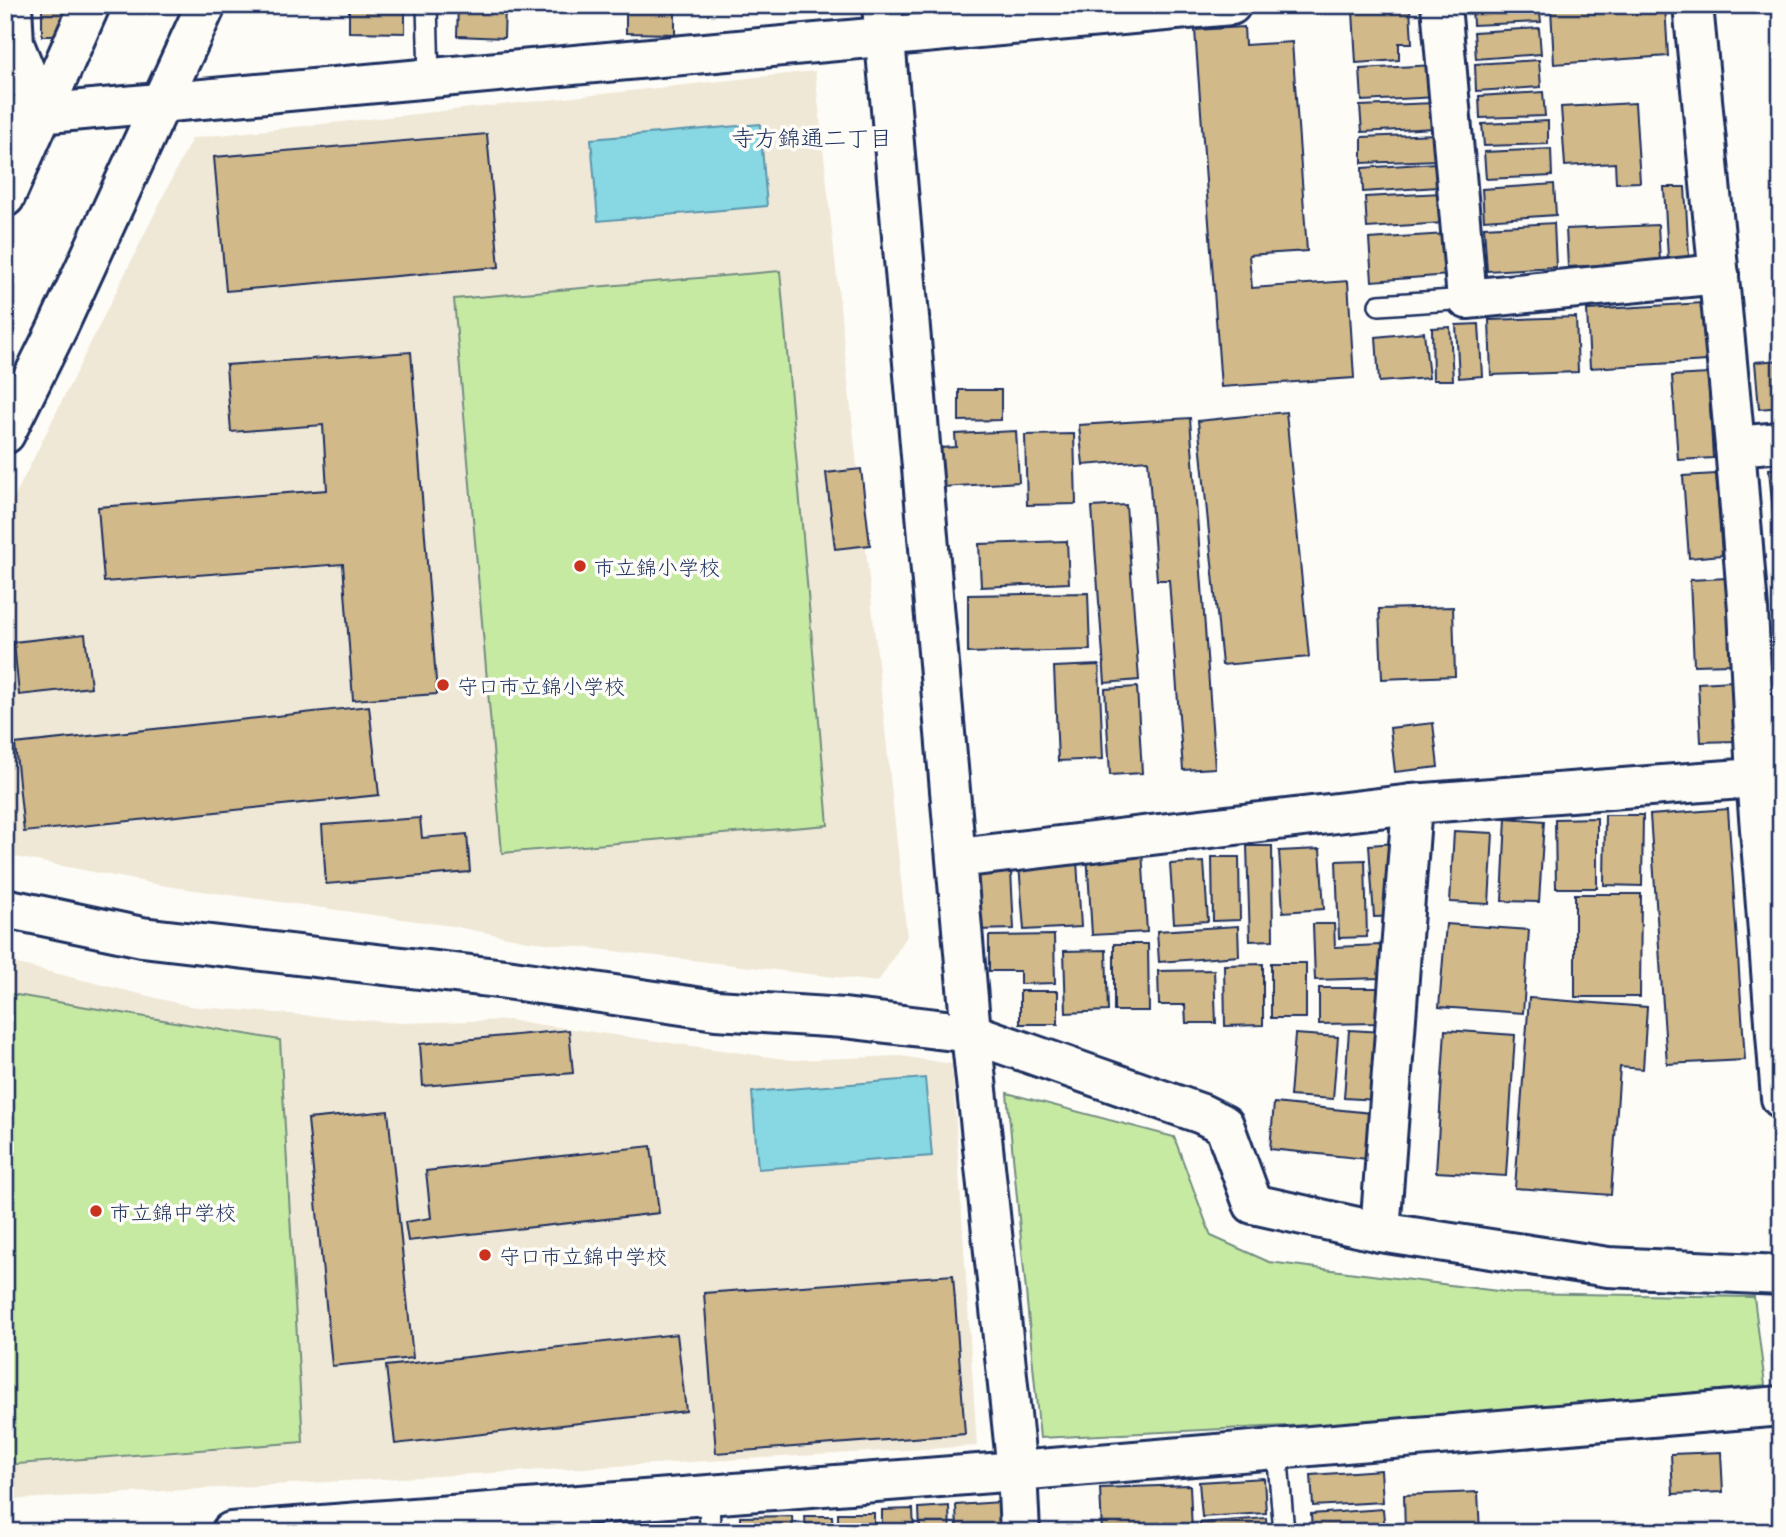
<svg xmlns="http://www.w3.org/2000/svg" width="1786" height="1537" font-family="'Playpen Sans','Klee One',sans-serif">
  <style>
    .built { fill: #f0e8d6 }
    .green { fill: #c7eaa3; stroke: #718c80; stroke-width: 2 }
    .water { fill: #87d8e2; stroke: #5c94ad; stroke-width: 2 }
    .building { fill: #d2b989; stroke: #1b2f5e; stroke-width: 2 }
    .lines { fill: none; stroke-linecap: round; stroke-linejoin: round }
    .lane-casing { stroke: #1b2f5e; stroke-width: 24 }
    .street-casing { stroke: #1b2f5e; stroke-width: 44 }
    .lane { stroke: #fdfcf7; stroke-width: 19 }
    .street { stroke: #fdfcf7; stroke-width: 38 }
    .poi-dot { fill: #c8321e; stroke: #fdfcf7; stroke-width: 2.5 }
    .labels { text-anchor: middle; dominant-baseline: central; stroke-width: 7; stroke-linejoin: round; paint-order: stroke }
    .poi-label { font-size: 21px; fill: #1b2f5e; stroke: #fdfcf7; text-anchor: start }
    .neighbourhood-label { font-size: 23px; fill: #1b2f5e; stroke: #fdfcf7 }
  </style>
  <rect width="100%" height="100%" fill="#fdfcf7"/>
  <filter id="ink" filterUnits="userSpaceOnUse"><feTurbulence type="fractalNoise" baseFrequency=".0143" numOctaves="2"/><feDisplacementMap in="SourceGraphic" scale="14" xChannelSelector="R" yChannelSelector="G"/><feConvolveMatrix kernelMatrix="1 2 1 2 8 2 1 2 1" color-interpolation-filters="sRGB"/></filter>
  <g filter="url(#ink)">
    <g class="built">
      <polygon points="815,71 907,936 878,982 528,941 452,926 166,886 5,855 5,516 192,138"/>
      <polygon points="5,961 189,1006 401,1023 508,1020 792,1060 901,1056 952,1064 977,1446 5,1500"/>
    </g>
    <g class="green">
      <polygon points="780,271 828,825 502,853 454,299"/>
      <polygon points="5,993 280,1040 303,1442 5,1465"/>
      <polygon points="1007,1093 1174,1137 1211,1236 1269,1262 1513,1293 1754,1297 1765,1385 1472,1417 1040,1438"/>
    </g>
    <g class="water">
      <polygon points="760,124 767,206 598,221 591,139"/>
      <polygon points="925,1078 932,1156 758,1169 752,1092"/>
    </g>
    <g class="building">
      <rect x="42" y="5" width="30" height="31"/>
      <polygon points="349,5 405,5 405,33 349,32"/>
      <polygon points="458,5 505,5 504,38 457,36"/>
      <polygon points="626,5 675,5 675,34 626,33"/>
      <polygon points="733,5 783,5 783,9 733,10"/>
      <polygon points="1472,5 1539,5 1541,22 1473,25"/>
      <polygon points="1589,5 1665,5 1668,56 1554,64 1551,8"/>
      <polygon points="1410,8 1412,43 1399,43 1399,60 1356,63 1353,11"/>
      <polygon points="1244,27 1245,45 1292,42 1307,251 1249,255 1252,288 1348,281 1354,378 1221,387 1195,30"/>
      <polygon points="1539,28 1541,54 1476,59 1474,32"/>
      <polygon points="1539,60 1541,87 1476,91 1475,64"/>
      <polygon points="1435,65 1437,97 1362,101 1360,69"/>
      <polygon points="1543,92 1545,116 1480,118 1479,96"/>
      <polygon points="1434,103 1435,128 1362,132 1360,106"/>
      <polygon points="1635,103 1640,182 1616,183 1615,163 1565,166 1561,107"/>
      <polygon points="1548,121 1548,144 1484,146 1482,124"/>
      <polygon points="487,134 499,267 226,291 214,157"/>
      <polygon points="1437,134 1437,160 1362,163 1362,137"/>
      <polygon points="1551,149 1552,176 1486,179 1484,152"/>
      <polygon points="1436,163 1438,187 1363,192 1362,168"/>
      <polygon points="1554,184 1556,215 1484,220 1482,189"/>
      <polygon points="1664,187 1685,187 1689,257 1668,258"/>
      <polygon points="1442,193 1444,223 1367,228 1365,197"/>
      <polygon points="1554,223 1556,267 1487,271 1484,227"/>
      <polygon points="1658,225 1660,262 1568,267 1566,229"/>
      <polygon points="1446,234 1449,275 1372,281 1369,239"/>
      <polygon points="1703,303 1707,361 1590,368 1587,310"/>
      <polygon points="1576,317 1578,372 1491,375 1489,320"/>
      <polygon points="1479,324 1482,376 1459,378 1456,325"/>
      <polygon points="1450,327 1453,380 1433,380 1432,328"/>
      <polygon points="1424,332 1429,378 1379,382 1376,337"/>
      <polygon points="411,352 437,694 353,700 343,564 104,582 98,507 327,490 323,425 231,432 226,365"/>
      <polygon points="1781,360 1781,407 1759,409 1755,362"/>
      <polygon points="1708,374 1713,458 1678,460 1672,376"/>
      <polygon points="959,390 1001,390 1001,420 959,421"/>
      <polygon points="1286,412 1309,657 1222,665 1198,421"/>
      <polygon points="1190,418 1215,768 1183,770 1169,580 1157,580 1148,460 1083,465 1079,425"/>
      <polygon points="1016,431 1019,482 943,487 940,448 956,447 955,434"/>
      <polygon points="1074,434 1076,504 1027,505 1025,435"/>
      <polygon points="1781,468 1781,514 1773,514 1769,469"/>
      <polygon points="861,469 870,545 835,549 826,473"/>
      <polygon points="1716,474 1722,555 1689,558 1683,476"/>
      <polygon points="1126,505 1139,680 1105,683 1092,507"/>
      <polygon points="1773,528 1781,528 1781,571 1776,571"/>
      <polygon points="1067,541 1069,583 981,587 979,544"/>
      <polygon points="1727,578 1731,664 1694,665 1690,580"/>
      <polygon points="1088,593 1090,650 968,653 968,595"/>
      <polygon points="1453,607 1455,676 1382,679 1379,609"/>
      <polygon points="85,634 91,687 19,695 14,642"/>
      <polygon points="1099,665 1103,759 1058,761 1054,667"/>
      <polygon points="1733,681 1736,741 1701,742 1698,683"/>
      <polygon points="1137,687 1142,773 1110,775 1105,689"/>
      <polygon points="369,706 379,795 24,832 15,744"/>
      <polygon points="1433,723 1438,767 1395,772 1390,728"/>
      <polygon points="1728,809 1745,1060 1667,1064 1650,815"/>
      <polygon points="1605,815 1643,815 1642,886 1604,885"/>
      <polygon points="420,818 422,838 467,834 470,872 326,884 322,825"/>
      <polygon points="1506,818 1544,821 1539,902 1502,901"/>
      <polygon points="1597,818 1597,888 1556,888 1555,819"/>
      <polygon points="1454,831 1493,833 1489,904 1450,902"/>
      <polygon points="1396,843 1401,916 1374,917 1369,845"/>
      <polygon points="1247,846 1272,846 1273,940 1250,941"/>
      <polygon points="1320,849 1324,909 1283,912 1279,851"/>
      <polygon points="1142,850 1147,932 1092,935 1087,853"/>
      <polygon points="1212,857 1239,857 1240,920 1213,921"/>
      <polygon points="1077,860 1081,927 1024,930 1019,864"/>
      <polygon points="1365,860 1367,937 1339,938 1336,861"/>
      <polygon points="1204,862 1208,921 1174,923 1170,864"/>
      <polygon points="1011,871 1014,929 978,930 975,873"/>
      <polygon points="1575,894 1641,894 1640,997 1575,997"/>
      <polygon points="1313,924 1334,924 1335,947 1380,945 1381,978 1315,980"/>
      <polygon points="1446,924 1529,930 1523,1013 1439,1007"/>
      <polygon points="1238,926 1239,956 1159,962 1157,931"/>
      <polygon points="1054,935 1055,983 1020,984 1020,971 989,971 989,936"/>
      <polygon points="1114,944 1148,944 1149,1011 1114,1011"/>
      <polygon points="1106,950 1108,1011 1066,1013 1064,951"/>
      <rect x="1271" y="963" width="35" height="55"/>
      <polygon points="1263,964 1263,1025 1225,1026 1224,965"/>
      <polygon points="1214,970 1216,1023 1186,1023 1185,1005 1159,1005 1158,971"/>
      <polygon points="1319,988 1381,988 1381,1023 1319,1024"/>
      <rect x="1020" y="991" width="38" height="33"/>
      <polygon points="1529,998 1647,1007 1643,1069 1620,1067 1611,1195 1515,1188"/>
      <polygon points="569,1030 573,1073 423,1086 420,1044"/>
      <polygon points="1349,1030 1383,1032 1378,1100 1344,1098"/>
      <polygon points="1445,1030 1515,1035 1506,1176 1436,1172"/>
      <polygon points="1295,1034 1338,1037 1333,1099 1290,1096"/>
      <polygon points="1274,1103 1381,1114 1377,1160 1270,1149"/>
      <polygon points="388,1111 413,1358 332,1366 308,1119"/>
      <polygon points="651,1146 659,1213 408,1241 405,1222 431,1218 426,1171"/>
      <polygon points="953,1275 965,1434 716,1453 704,1293"/>
      <polygon points="677,1334 686,1411 395,1444 386,1366"/>
      <polygon points="1721,1452 1723,1492 1673,1494 1671,1454"/>
      <polygon points="1381,1470 1383,1502 1313,1506 1311,1475"/>
      <polygon points="1264,1478 1266,1513 1202,1517 1199,1482"/>
      <polygon points="1190,1485 1192,1532 1102,1532 1100,1488"/>
      <polygon points="1478,1492 1480,1532 1405,1532 1404,1495"/>
      <polygon points="1001,1502 1002,1532 957,1532 956,1505"/>
      <polygon points="949,1506 950,1532 920,1532 919,1508"/>
      <polygon points="913,1509 914,1532 882,1532 882,1510"/>
      <polygon points="1383,1509 1385,1532 1312,1532 1311,1514"/>
      <rect x="838" y="1513" width="36" height="19"/>
      <polygon points="792,1516 793,1532 740,1532 740,1517"/>
      <polygon points="805,1516 832,1516 833,1532 806,1532"/>
      <polygon points="1266,1518 1267,1532 1200,1532 1200,1523"/>
      <polygon points="689,1523 690,1532 640,1532 640,1527"/>
    </g>
    <g class="lines">
      <defs>
        <g id="lane">
          <polyline points="427,5 429,78"/>
          <polyline points="1379,305 1467,299"/>
          <polyline points="1277,1450 1284,1532"/>
          <polyline points="709,1495 710,1532"/>
          <polyline points="549,1507 551,1532"/>
        </g>
        <g id="street">
          <polyline points="12,5 14,44 42,113"/>
          <polyline points="882,5 971,1033 1017,1471 1020,1532"/>
          <polyline points="1441,5 1467,299 1719,274"/>
          <polyline points="1693,5 1735,446 1748,609 1756,778 1781,1098"/>
          <polyline points="5,117 1231,5"/>
          <polyline points="5,197 90,5"/>
          <polyline points="5,434 58,327 206,5"/>
          <polyline points="1735,446 1781,442"/>
          <polyline points="958,858 1412,804 1781,776"/>
          <polyline points="5,908 142,937 506,979 716,1010 844,1018 971,1033 1202,1114 1224,1125 1253,1204 1380,1232 1608,1267 1781,1275"/>
          <polyline points="1380,1232 1412,804"/>
          <polyline points="231,1532 1017,1471 1781,1406"/>
        </g>
      </defs>
      <use href="#lane" class="lane-casing"/>
      <use href="#street" class="street-casing"/>
      <use href="#lane" class="lane"/>
      <use href="#street" class="street"/>
    </g>
  </g>
  <g class="poi-dot">
    <circle cx="580" cy="566" r="7"/>
    <circle cx="443" cy="685" r="7"/>
    <circle cx="96" cy="1211" r="7"/>
    <circle cx="485" cy="1255" r="7"/>
  </g>
  <g class="labels">
    <g class="poi-label">
      <text x="594" y="566">市立錦小学校</text>
      <text x="457" y="685">守口市立錦小学校</text>
      <text x="110" y="1211">市立錦中学校</text>
      <text x="499" y="1255">守口市立錦中学校</text>
    </g>
    <g class="neighbourhood-label">
      <text x="812" y="136">寺方錦通二丁目</text>
    </g>
  </g>
  <rect width="1786" height="1537" fill="none" stroke="#fdfcf7" stroke-width="28"/>
  <rect x="14" y="14" width="1758" height="1509" fill="none" stroke="#1b2f5e" stroke-width="2.5" filter="url(#ink)"/>
</svg>
